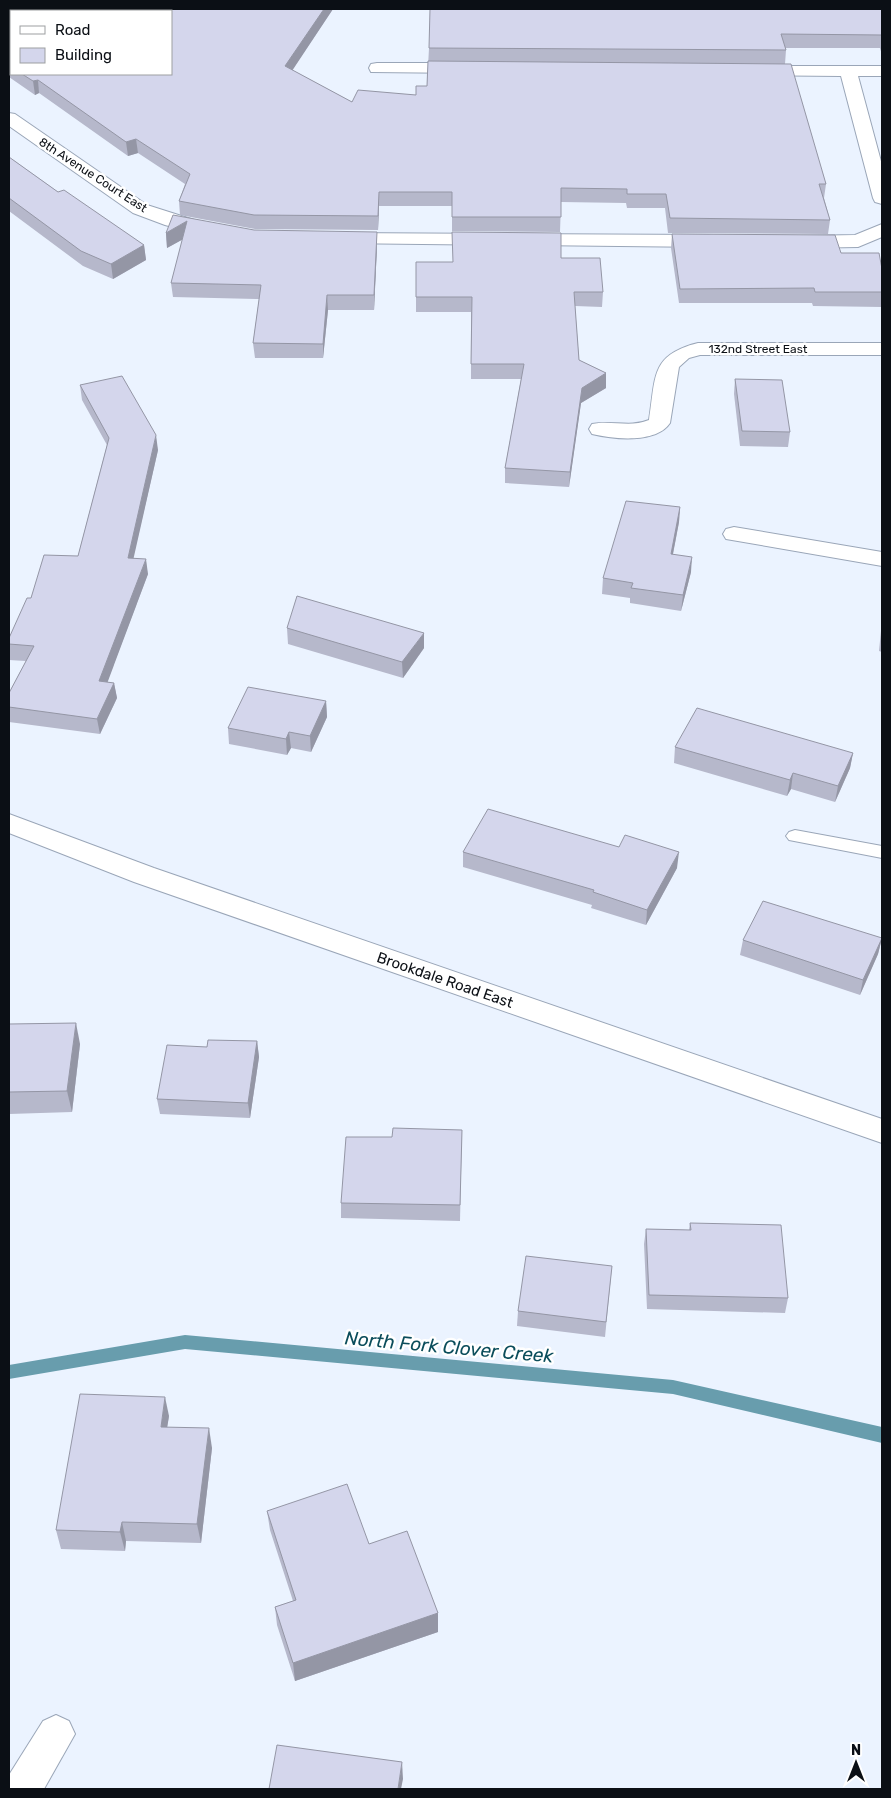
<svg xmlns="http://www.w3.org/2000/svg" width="891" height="1798" font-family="Rubik,sans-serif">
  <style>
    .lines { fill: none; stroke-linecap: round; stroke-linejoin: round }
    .stream { fill: #689dad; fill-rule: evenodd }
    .lane-casing { stroke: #9aa6b8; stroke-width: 2 }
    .street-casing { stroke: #9aa6b8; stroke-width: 2 }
    .secondary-casing { stroke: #9aa6b8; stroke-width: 2 }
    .lane { fill: #fff; fill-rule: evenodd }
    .street { fill: #fff; fill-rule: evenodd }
    .secondary { fill: #fff; fill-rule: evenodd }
    .wall { fill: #b6b8cb; fill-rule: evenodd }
    .shaded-wall { fill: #9496a5 }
    .building { fill: #d4d6ec; stroke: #9496a5 }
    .labels { text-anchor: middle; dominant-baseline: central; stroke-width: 5; stroke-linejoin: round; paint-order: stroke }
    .far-street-label { font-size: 12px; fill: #0b0f15; stroke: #fff }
    .street-label { font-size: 15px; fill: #0b0f15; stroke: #fff }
    .near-water-label { font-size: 19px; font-style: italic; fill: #0b4d5b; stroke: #fff }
  </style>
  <rect width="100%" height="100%" fill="#ebf3ff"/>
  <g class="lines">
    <polygon class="stream" points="185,1335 673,1380 882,1427 882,1443 673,1394 185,1349 9,1379 9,1365"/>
    <defs>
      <polygon id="lane" points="795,830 882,846 882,858 789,840 786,836 789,832"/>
      <g id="street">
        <polygon points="377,63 466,63 472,64 474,68 472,72 466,73 371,72 369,68 371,64"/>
        <polygon points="756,66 882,66 882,76 858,76 882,165 882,204 875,202 873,198 841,76 750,75 747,71 750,67"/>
        <polygon points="9,113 15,114 147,205 213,226 216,230 213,234 206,236 165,225 133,213 9,126"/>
        <polygon points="882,224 882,237 858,247 801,248 794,246 791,242 794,238 801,236 855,235"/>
        <polygon points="341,233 708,235 715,237 718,241 715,245 708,247 334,243 331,239 334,235"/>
        <path d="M698,343H882V355H700L689,358L679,367L670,423C656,444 613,439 592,434L589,429L592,424C612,420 630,428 649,420C656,377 650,355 698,343Z"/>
        <polygon points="734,527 882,552 882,566 726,539 723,534 726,529"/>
        <polygon points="56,1715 69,1721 75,1734 44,1789 9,1789 9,1775 43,1721"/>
      </g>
      <polygon id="secondary" points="9,814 154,868 882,1119 882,1143 134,882 9,833"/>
    </defs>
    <use href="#lane" class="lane-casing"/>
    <use href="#street" class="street-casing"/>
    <use href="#secondary" class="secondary-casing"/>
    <use href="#lane" class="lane"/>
    <use href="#street" class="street"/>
    <use href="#secondary" class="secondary"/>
  </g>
  <g class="wall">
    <path d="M9,9H333L292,70L352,102L416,95L427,86L429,48L882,9V55L880,48H786V50L785,64L826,184L824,198L830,220L828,234L668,233L665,208H627L626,203L561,202L560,232L452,231V206H379L378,230L255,229L180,215L179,201L185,184L138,153L128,156L39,93L35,95L9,77ZM11,11L171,74H11Z"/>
    <polygon points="9,157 58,192 144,245 146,260 113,279 83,266 9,211"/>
    <polygon points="254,230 377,246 374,310 328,310 323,358 255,358 253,343 259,299 173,297 171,283 183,239 167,248 166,233"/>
    <polygon points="672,234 841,253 882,269 882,307 813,306 812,303 679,303 671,248"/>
    <polygon points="561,258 603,292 602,307 575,306 579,360 606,373 606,388 581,403 569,487 505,483 505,468 521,379 471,379 471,312 416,312 416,297 453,262"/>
    <polygon points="735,379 790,432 788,447 740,446 734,394"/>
    <polygon points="80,385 158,450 133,558 148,574 107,682 114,683 117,698 100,734 9,722 9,693 26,661 9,660 9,638 31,598 78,556 107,445 82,400"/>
    <polygon points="680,507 679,522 673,554 691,572 681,611 630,603 630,598 602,594 603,578"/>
    <polygon points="882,621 882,652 879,651"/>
    <polygon points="287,628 424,648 403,678 288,644"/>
    <polygon points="326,701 327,717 311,752 291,748 287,755 229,744 228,728"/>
    <polygon points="675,747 853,753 850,768 835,802 791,789 787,796 674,763"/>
    <polygon points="463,852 677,868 646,925 591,908 592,905 463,867"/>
    <polygon points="882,938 878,954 860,995 740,955 743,940"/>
    <polygon points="9,1024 80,1044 72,1112 9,1114"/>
    <polygon points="257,1041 259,1057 250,1118 160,1114 157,1099 207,1047"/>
    <polygon points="462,1130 460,1221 341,1218 341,1203 392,1137"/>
    <polygon points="690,1223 788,1298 785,1313 647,1309 644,1244 646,1229 689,1230"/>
    <polygon points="612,1266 605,1337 517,1326 518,1311"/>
    <polygon points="169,1416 167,1427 212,1448 201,1543 126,1541 125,1551 61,1549 56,1530"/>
    <polygon points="267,1511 369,1544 438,1613 438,1632 295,1681 277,1625 275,1607 293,1601 270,1530"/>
  </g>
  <g class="shaded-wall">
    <polygon points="324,9 333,9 286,80 285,66"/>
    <polygon points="38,80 39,93 35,95 33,81"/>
    <polygon points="136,139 138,153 128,156 126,142"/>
    <polygon points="379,192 379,206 378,230 378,216"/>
    <polygon points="187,221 189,236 167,248 166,233"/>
    <polygon points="377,232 377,246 374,310 374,295"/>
    <polygon points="144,245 146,260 113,279 111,264"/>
    <polygon points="327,295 328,310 323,358 323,344"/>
    <polygon points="606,373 606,388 581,403 569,487 570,472 582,388"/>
    <polygon points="156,435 158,450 130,574 128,558"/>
    <polygon points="680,507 679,522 670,569 671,554"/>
    <polygon points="692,557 691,572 681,611 683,595"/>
    <polygon points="146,559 148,574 102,697 99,681"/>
    <polygon points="424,633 424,648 403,678 402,662"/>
    <polygon points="114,683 117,698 100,734 97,719"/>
    <polygon points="326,701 327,717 311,752 310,736"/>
    <polygon points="289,732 291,748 287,755 286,739"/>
    <polygon points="853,753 850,768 835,802 838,786"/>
    <polygon points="793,773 791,789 787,796 790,780"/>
    <polygon points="679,852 677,868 646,925 647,910"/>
    <polygon points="882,938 878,954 860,995 863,980"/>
    <polygon points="76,1023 80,1044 72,1112 67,1091"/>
    <polygon points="257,1041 259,1057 250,1118 248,1103"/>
    <polygon points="165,1397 169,1416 164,1447 161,1427"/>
    <polygon points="209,1428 212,1448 201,1543 197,1524"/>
    <polygon points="122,1522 126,1541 125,1551 120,1532"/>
    <polygon points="438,1613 438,1632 295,1681 293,1663"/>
    <polygon points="402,1762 403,1779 401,1789 398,1789"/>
  </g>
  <g class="building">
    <polygon points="9,9 324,9 285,66 352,102 358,90 416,95 416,86 427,86 428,61 791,64 826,184 819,184 830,220 670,218 666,194 627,194 627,189 561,188 561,217 452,217 452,192 379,192 378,216 254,215 179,201 190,174 136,139 126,142 38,80 33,81 22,74 171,74 171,11 11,11 11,67 9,65"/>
    <polygon points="430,9 882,9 882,35 781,34 786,50 429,48"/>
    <polygon points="9,157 58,192 64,190 144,245 111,264 81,251 9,198"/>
    <polygon points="173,215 254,230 377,232 374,295 327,295 323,344 253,343 261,285 171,283 187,221 166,233"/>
    <polygon points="452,232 561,233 561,258 600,258 603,292 574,292 579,360 606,373 582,388 570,472 505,468 524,364 471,364 472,297 416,297 416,262 453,262"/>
    <polygon points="672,234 835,235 841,253 879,253 882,269 882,292 815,292 814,288 680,289"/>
    <polygon points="122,376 156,435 128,558 146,559 99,681 114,683 97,719 9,707 9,693 34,646 9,644 9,638 27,598 31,598 44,555 78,556 109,438 80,385"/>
    <polygon points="735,379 782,380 790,432 742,431"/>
    <polygon points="626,501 680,507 671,554 692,557 683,595 631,588 633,583 603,578"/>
    <polygon points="297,596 424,633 402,662 287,628"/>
    <polygon points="248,687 326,701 310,736 289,732 286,739 228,728"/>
    <polygon points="697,708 853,753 838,786 793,773 790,780 675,747"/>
    <polygon points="488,809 619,847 625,835 679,852 647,910 593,892 594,890 463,852"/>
    <polygon points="763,901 882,938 863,980 743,940"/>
    <polygon points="76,1023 67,1091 9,1092 9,1024"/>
    <polygon points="208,1040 257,1041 248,1103 157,1099 167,1045 207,1047"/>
    <polygon points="393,1128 462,1130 460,1205 341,1203 346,1137 392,1137"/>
    <polygon points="690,1223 781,1225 788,1298 649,1295 646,1229 691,1230"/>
    <polygon points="526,1256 612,1266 606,1322 518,1311"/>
    <polygon points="80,1394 165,1397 161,1427 209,1428 197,1524 122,1522 120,1532 56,1530"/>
    <polygon points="347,1484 369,1544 407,1531 438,1613 293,1663 275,1607 296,1600 267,1511"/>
    <polygon points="277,1745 402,1762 398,1789 269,1789"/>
  </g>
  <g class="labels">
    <g class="far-street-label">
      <text transform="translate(93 175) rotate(33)">8th Avenue Court East</text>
      <text x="758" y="349">132nd Street East</text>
    </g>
    <g class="street-label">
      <text transform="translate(445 980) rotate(19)">Brookdale Road East</text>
    </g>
    <g class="near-water-label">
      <text transform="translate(449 1347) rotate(5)">North Fork Clover Creek</text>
    </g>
  </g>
  <rect width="891" height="1798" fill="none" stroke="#0b0f15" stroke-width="20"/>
  <rect x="10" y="10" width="162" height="65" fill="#ffffff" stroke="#9d9fa1"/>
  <rect x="20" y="26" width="25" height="8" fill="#ffffff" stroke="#9d9fa1"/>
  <text x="55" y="35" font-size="15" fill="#0b0f15">Road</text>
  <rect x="20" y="48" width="25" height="15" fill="#d4d6ec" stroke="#9d9fa1"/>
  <text x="55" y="60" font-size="15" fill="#0b0f15">Building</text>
  <g transform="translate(856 1763)" stroke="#ffffff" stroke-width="4" paint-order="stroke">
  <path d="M0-4L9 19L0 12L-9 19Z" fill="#0b0f15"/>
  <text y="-8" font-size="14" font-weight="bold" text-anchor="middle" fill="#0b0f15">N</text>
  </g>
</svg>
